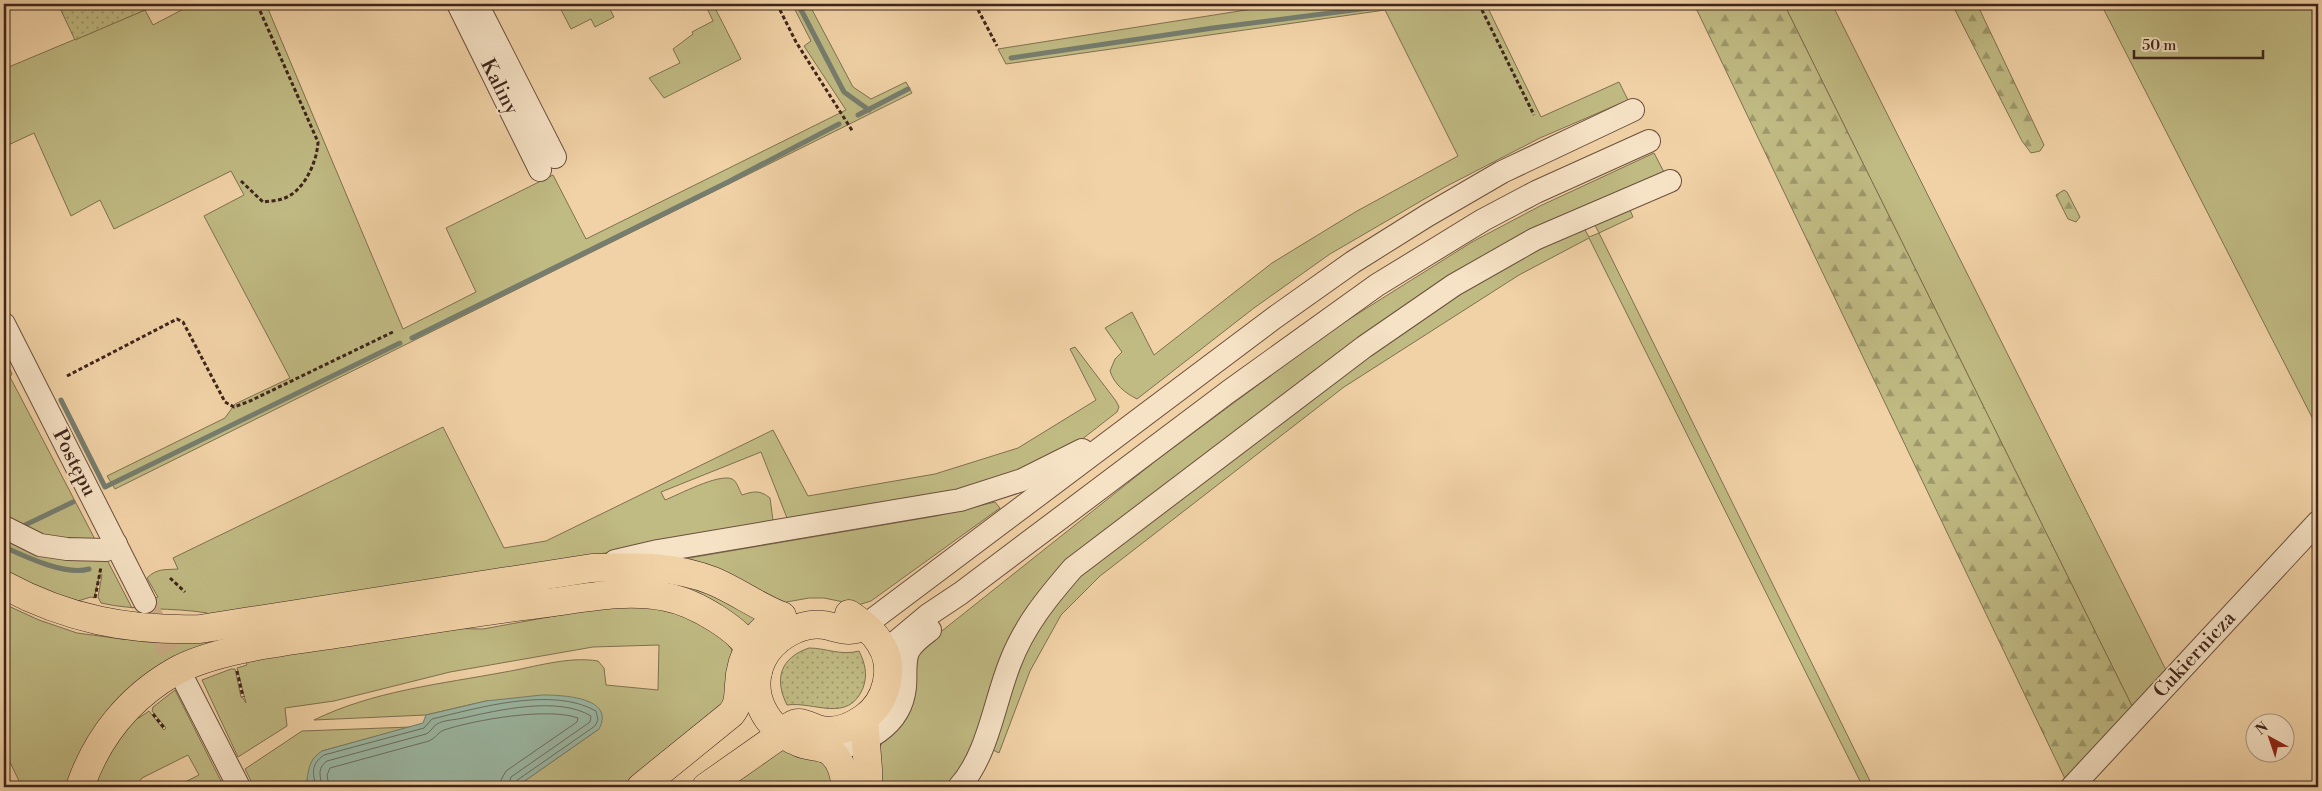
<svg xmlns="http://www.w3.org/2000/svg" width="2322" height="791" font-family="'Libre Bodoni',serif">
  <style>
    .grass { fill: #c0ba83; stroke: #807050 }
    .forest { fill: url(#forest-firs); stroke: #807050 }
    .garden { fill: url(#garden-dots); stroke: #807050 }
    .water { fill: #9bb8a4; stroke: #767d6e }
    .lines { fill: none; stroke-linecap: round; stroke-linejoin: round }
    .shore { stroke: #6d6e60; stroke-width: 1 }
    .stream { stroke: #767d6e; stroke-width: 5 }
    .minor-tunnel { stroke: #cdaf8a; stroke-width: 22; stroke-dasharray: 22 11; stroke-linecap: butt }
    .minor-casing { stroke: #6c503e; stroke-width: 24 }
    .major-casing { stroke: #3f251c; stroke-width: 29 }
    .highway-casing { stroke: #3f251c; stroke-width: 29 }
    .path { stroke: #3f251c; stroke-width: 3; stroke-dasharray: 4 2.5; stroke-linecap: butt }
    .minor { stroke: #f6e2c5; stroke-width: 22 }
    .major { stroke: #f1d2a6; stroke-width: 28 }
    .highway { stroke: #f1d2a6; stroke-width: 28 }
    .labels { text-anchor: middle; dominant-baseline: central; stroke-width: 4; stroke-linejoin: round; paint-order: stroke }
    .street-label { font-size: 20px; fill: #3f251c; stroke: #f6e2c5 }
  </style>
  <defs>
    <pattern id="forest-firs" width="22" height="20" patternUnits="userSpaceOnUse" patternTransform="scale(1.25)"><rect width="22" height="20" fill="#c0ba83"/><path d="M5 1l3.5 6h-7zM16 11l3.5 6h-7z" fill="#9d976a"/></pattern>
    <pattern id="garden-dots" width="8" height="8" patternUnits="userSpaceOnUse" patternTransform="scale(1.25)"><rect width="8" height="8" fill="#c0ba83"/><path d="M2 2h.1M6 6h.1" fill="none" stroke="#9d976a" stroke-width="1.8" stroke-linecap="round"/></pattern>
  </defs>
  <rect width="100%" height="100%" fill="#f1d2a6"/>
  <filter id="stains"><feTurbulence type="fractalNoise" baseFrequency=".004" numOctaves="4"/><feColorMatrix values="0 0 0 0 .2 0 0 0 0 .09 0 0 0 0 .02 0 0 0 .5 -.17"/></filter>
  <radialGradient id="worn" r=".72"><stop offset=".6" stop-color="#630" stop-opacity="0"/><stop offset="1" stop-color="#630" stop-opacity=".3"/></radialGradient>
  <g class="grass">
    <polygon points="193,4 266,4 403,329 476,292 446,228 553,175 586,239 846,110 804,46 811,41 792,4 809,4 853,87 871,99 906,82 912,93 115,489 107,476 225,418 235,404 290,378 204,216 244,195 231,171 114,229 100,200 71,216 34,133 4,147 4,69 145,10 153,25"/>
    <polygon points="558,4 607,4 614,17 595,27 591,19 571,29"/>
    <polygon points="705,4 713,4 741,59 664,98 649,78 680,63 673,49 693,34 692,32 713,21"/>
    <path d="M1284,4H1486L1541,117L1619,82L1628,100L1540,138L1445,187L1330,254L1254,308L1137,399C1125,393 1114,384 1110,371L1115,359L1122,352L1105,328L1132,312L1154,355L1272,263L1357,211L1458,156L1385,10L1006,64L998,49Z"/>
    <polygon points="1784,4 1832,4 2168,674 2134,710"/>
    <polygon points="2101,4 2318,4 2318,429"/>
    <polygon points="1654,153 1666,176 1560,222 1071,563 971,756 951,787 879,787 880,747 918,655 928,642 1158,459 1335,328 1472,242 1540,206"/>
    <polygon points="1630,210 1633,217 1599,233 1873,787 1863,787 1589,238 1519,275 1344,387 1100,576 1061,615 1030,671 999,753 991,749 1024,643 1065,586 1310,394 1490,271 1584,228 1589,237 1599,233 1595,225"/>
    <path d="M1075,347L1116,401L1119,407L1117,412L1081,440L1044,460L961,493L787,518L761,452L661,492L665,500C678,495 719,473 732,479C737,481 739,490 742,495C754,491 760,490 770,498L773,520L760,528L209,617L207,613C173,607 134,611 101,603L98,597L102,575L100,574L94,598L91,597L78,601L45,591L4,571V533L104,554L132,608L158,597L147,578C157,568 165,570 178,569L173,558L443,427L504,548L546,541L773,430L808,496L935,474L1018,448L1096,400L1070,349Z"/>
    <polygon points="4,357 12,374 10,377 98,545 67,545 4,523"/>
    <polygon points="995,502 1000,508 871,601 858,605 824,598 809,598 781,603 687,562 689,558 936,516"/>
    <polygon points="585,578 688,580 760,615 746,629 702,597 189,656 71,787 22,787 4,750 4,604 39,620 77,633 122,639"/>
    <path d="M615,605H650L699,621L725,641L732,650L733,660L728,701L696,733L628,787H516L599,729L486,701L426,715L314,720C373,691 441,684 505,672C535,667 568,656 598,661L604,668L606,685L658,690L659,645L593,647L450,672L334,701L285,708L287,726L238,757L202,680L231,669H235L241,697L243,698L246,703L237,668L247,665L245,658L429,628L483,629Z"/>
    <polygon points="175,690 224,787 175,787 199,775 188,755 142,778 135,787 90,787 134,714 139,718 149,711 164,730 166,728 152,711 153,707"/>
    <polygon points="411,727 322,751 307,780 312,787 254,787 245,769 302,731"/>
    <path d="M784,750C797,751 823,756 830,769C834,774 835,781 838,787H727L773,754Z"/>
  </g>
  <g class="forest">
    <polygon points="1694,4 1784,4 2134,710 2067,783"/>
    <polygon points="1952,4 1977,4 2044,145 2040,151 2031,153 2022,141"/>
    <polygon points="2064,190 2067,192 2080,217 2076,222 2068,219 2056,195"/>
  </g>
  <g class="garden">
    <polygon points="58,4 141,4 145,10 75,40"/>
    <path d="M809,648C826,648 841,656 859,651C865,663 868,675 863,688C848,724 814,701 787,705C774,679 780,658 809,648Z"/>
  </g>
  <path class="water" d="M542,695C562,695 616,697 599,729L516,787H312L307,780C309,766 310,759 322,751L423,723L426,715L486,701Z"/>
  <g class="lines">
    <g class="shore">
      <path d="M316,787C313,773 310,765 324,755L424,728L432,719C478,708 552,686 596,711L598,720L595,726L516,781L514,787"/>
      <path d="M322,787C321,777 316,769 327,761L426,734C431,732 433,726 437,724C443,720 455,720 463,718C499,710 558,696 591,716L590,722L511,777L508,787"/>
      <path d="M329,787L327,775L330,768L429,741C435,739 438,732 444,730C474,720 548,707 578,718L577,722L506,771L501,780L500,787"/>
    </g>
    <g class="stream">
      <polyline points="798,4 844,92 869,110"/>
      <polyline points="1011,58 1213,28 1400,4"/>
      <polyline points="858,115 908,89"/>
      <polyline points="412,338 728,182 839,124"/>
      <polyline points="61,400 105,487 400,343"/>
      <polyline points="21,527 73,502"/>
      <path d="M4,547C26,557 66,576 89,569"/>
    </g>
    <polyline class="minor-tunnel" points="145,602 186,684"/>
    <defs>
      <g id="minor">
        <polyline points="458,4 540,170"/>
        <polyline points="477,4 555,157"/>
        <polyline points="4,324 145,602"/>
        <polyline points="4,527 40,545 67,549 106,550 116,544"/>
        <polyline points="615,561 658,551 960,500 1022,480 1082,450"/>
        <polyline points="864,626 1274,318 1353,262 1428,215 1502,172 1633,110"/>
        <polyline points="885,651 928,615 961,593 1228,392 1377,285 1483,220 1536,192 1649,141"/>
        <polyline points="186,684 239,787"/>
        <path d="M828,750C864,745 901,727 905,687C906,676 904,662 908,652C912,643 922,636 930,630"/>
        <path d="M959,787C988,755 994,703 1010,663C1024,626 1047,598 1073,568L1364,347L1454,285L1535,239L1670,181"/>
        <polyline points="2072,787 2318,522"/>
      </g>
      <g id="major">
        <polyline points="864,719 868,769 868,787"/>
        <path d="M783,733C787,729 792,723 799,723C805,723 812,727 817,729C834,734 850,728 864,718C887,702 896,667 880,643C873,631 861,622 849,614"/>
        <path d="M846,787C844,775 842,762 832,753C825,746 809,747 800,743C767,730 746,695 762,660C772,639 800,621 824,625C840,628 849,634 864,626"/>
      </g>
      <g id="highway">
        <path d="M4,585C67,619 129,631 200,629L592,568C633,567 674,565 713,581C737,591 758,607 782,616"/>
        <path d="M80,787C97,738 129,698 174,672C220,646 304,640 356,631C419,621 482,611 546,603C585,598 626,589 666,597C694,602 743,630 754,656C756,661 757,667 758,672"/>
        <path d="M641,787L731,714C739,704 738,697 739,685C740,654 756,631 782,616"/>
        <polyline points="706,787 783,733"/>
      </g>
    </defs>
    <use href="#minor" class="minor-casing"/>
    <use href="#major" class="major-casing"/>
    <use href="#highway" class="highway-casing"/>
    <g class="path">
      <polyline points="777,4 796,42 853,132"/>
      <polyline points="975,4 997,46"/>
      <polyline points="1479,4 1534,115"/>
      <path d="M241,181L263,202C269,201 276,201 282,199C303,193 317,163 318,142L257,4"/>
      <polyline points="67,376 177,319 183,322 225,402 234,407 250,401 395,331"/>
      <polyline points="170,578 185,592"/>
      <polyline points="95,598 101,567"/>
      <polyline points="237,671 243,697"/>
      <polyline points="153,714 165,729"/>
    </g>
    <use href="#minor" class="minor"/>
    <use href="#major" class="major"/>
    <use href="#highway" class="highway"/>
  </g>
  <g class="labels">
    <g class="street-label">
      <text transform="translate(499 87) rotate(63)">Kaliny</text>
      <text transform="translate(74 463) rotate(63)">Postępu</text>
      <text transform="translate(2195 655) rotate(-47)">Cukiernicza</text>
    </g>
  </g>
  <rect width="2322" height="791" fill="none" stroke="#f1d2a6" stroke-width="20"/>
  <rect x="5" y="5" width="2312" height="781" fill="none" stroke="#3f251c" stroke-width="2.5"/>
  <rect x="10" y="10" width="2302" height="771" fill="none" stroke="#3f251c"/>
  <g transform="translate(2270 738) rotate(320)"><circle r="24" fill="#f6e2c5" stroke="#ad9681"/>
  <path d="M0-4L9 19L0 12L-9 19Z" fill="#8f2418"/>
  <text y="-8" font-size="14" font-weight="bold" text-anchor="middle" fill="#3f251c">N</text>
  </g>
  <path d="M2134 50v8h129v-8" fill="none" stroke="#3f251c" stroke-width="2.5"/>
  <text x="2142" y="50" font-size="15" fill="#3f251c" stroke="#f6e2c5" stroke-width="4" paint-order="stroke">50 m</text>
  <rect width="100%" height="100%" filter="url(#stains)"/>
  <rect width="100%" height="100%" fill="url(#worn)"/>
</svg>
